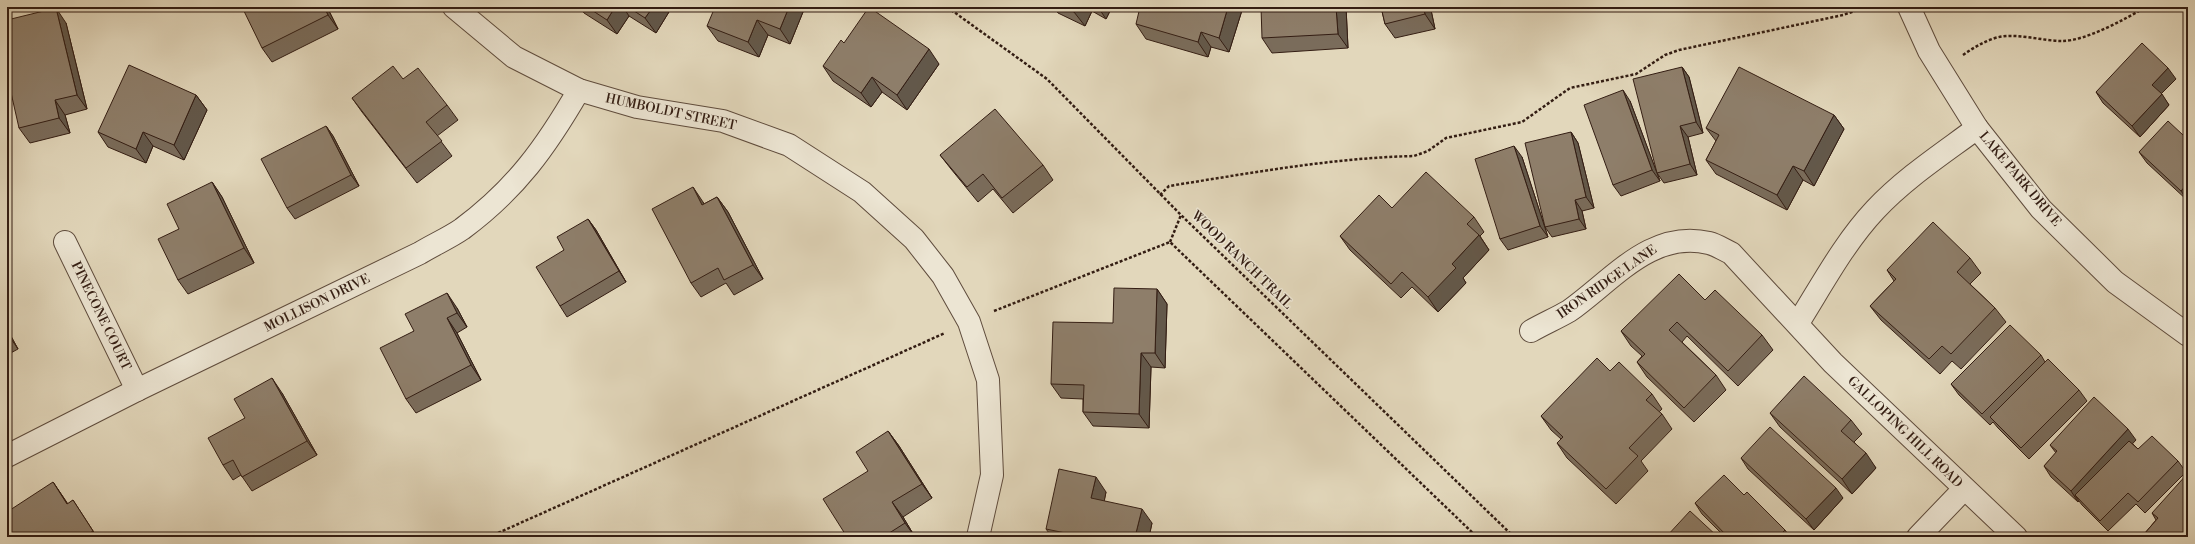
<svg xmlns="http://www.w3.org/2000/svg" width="2195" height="544" font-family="'Libre Bodoni',serif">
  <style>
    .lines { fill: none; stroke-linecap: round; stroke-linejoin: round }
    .minor-casing { stroke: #5f4c3d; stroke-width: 24 }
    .path { stroke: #331d13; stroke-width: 2.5; stroke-dasharray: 3 2; stroke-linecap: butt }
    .minor { stroke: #ece5d3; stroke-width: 22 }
    .wall { fill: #7a6c5b; stroke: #331d13 }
    .shaded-wall { fill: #63584a; stroke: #331d13 }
    .building { fill: #8e7e6a; stroke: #331d13 }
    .labels { text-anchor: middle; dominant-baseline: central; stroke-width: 3; stroke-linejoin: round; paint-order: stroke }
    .street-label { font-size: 13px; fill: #331d13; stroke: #ece5d3 }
  </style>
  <rect width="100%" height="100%" fill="#e2d7bb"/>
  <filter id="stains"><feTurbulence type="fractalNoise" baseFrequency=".005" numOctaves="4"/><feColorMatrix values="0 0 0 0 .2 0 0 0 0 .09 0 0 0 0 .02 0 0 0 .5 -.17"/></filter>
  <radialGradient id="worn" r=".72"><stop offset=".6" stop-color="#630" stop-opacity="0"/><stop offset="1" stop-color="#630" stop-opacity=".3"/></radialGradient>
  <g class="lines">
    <defs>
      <g id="minor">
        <polyline points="454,7 514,57 579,90 637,107 723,121 789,145 862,192 914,239 943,276 969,322 988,380 992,475 978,537"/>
        <polyline points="1909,7 1929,51 1977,128 2041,209 2115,282 2188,335"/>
        <polyline points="65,242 137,390"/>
        <path d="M1798,323C1822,285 1844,243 1875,210C1905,178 1942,154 1977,128"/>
        <path d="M1531,331C1543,324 1557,318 1569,311C1612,281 1651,229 1709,243C1717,245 1724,250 1731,253L1833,363L2016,537"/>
        <path d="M7,456L137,390L420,253C433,245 449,238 462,229C516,189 546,147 579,90"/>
        <polyline points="1918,537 1964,489"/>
      </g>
    </defs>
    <use href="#minor" class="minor-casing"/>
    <g class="path">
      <polyline points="947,7 1047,79 1181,215 1514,537"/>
      <path d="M1963,55C1973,48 1983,42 1995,38C2016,32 2041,41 2062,41C2086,41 2125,19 2146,7"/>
      <path d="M1160,195L1169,186C1251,173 1332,158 1414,156L1428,151L1446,138L1522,122L1570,88L1636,74L1665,55L1679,50L1843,15L1866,7"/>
      <polyline points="1170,242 1181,215"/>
      <polyline points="994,311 1170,242 1477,537"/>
      <polyline points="489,537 945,333"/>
    </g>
    <use href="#minor" class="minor"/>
  </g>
  <g class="wall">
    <polygon points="327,7 338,29 272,62 262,48"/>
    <polygon points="580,7 672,7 656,33 629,16 617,34 584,13"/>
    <polygon points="805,7 790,44 768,35 759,57 718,41 707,26"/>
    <polygon points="1054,7 1112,7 1106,19 1092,11 1085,26 1058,13"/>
    <polygon points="1243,7 1229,52 1211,47 1208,57 1146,39 1136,24"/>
    <polygon points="1346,7 1348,48 1272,53 1262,38"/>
    <polygon points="1381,7 1442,7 1431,10 1435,29 1395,38 1385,24"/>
    <polygon points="66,23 87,109 65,115 70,133 30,143 19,128"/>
    <polygon points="939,64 907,110 882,92 871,107 833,81 823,66"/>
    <polygon points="1682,67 1689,77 1703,133 1688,137 1697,175 1664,183 1657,173 1660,181 1621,196 1613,185 1630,101 1656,171"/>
    <polygon points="403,79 447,105 458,120 437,136 452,156 417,183 362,112 352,98"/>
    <polygon points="2176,79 2161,94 2169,105 2140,137 2103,103 2096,92"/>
    <polygon points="196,95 207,110 184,160 153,146 146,163 108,147 98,132"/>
    <polygon points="1834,115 1844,129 1814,186 1803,180 1787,210 1716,174 1706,160 1716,141 1706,128"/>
    <polygon points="326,126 333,136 359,186 295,219 287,208"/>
    <polygon points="2188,129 2188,201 2147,163 2139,152 2183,135"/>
    <polygon points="1571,132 1578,143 1594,208 1582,211 1586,229 1552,237 1545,227"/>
    <polygon points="940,155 1043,165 1053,180 1013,213 993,189 978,202 951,169"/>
    <polygon points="1522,157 1548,237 1508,250 1500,239"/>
    <polygon points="212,182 222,197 254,263 188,294 178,280 179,229"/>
    <polygon points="717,197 728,212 763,279 734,295 726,283 701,297 691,283 703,202 704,204"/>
    <polygon points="1392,208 1474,217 1484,232 1480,236 1489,250 1463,278 1466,283 1438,312 1412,287 1401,298 1350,250 1340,236"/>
    <polygon points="588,219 596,230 626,282 567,317 560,306 564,250"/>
    <polygon points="1970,258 1981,273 1970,284 1995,308 2006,322 1961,369 1952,361 1940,374 1881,320 1870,306 1894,281 1887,270"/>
    <polygon points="1157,289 1167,304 1165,368 1151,367 1149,428 1093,426 1083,412 1083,399 1061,398 1051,384 1113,323"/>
    <polygon points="1705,300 1762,335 1773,350 1738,386 1687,336 1682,342 1716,375 1726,390 1694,422 1647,377 1637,362 1642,356 1631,346 1621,331"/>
    <polygon points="457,308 467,327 457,333 481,380 416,413 406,399 414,331"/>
    <polygon points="7,329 18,349 7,355"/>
    <polygon points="2041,355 2045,362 2079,390 2087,401 2029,459 1998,428 1993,422 1990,425 1959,395 1951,384"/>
    <polygon points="1610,371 1652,394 1662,409 1659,412 1662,414 1672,429 1641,461 1648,471 1616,504 1567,458 1557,443 1561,439 1551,430 1541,416"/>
    <polygon points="282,393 317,455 252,491 241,475 233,480 223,465 245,418"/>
    <polygon points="1770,413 1851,420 1862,434 1854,442 1876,468 1852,494 1780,427"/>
    <polygon points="888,431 899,446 932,498 903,517 915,537 847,537 868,471"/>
    <polygon points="2136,440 2132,443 2138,449 2178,461 2186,472 2145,513 2136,504 2108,531 2082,505 2079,501 2078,502 2051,477 2044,466 2056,453 2050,445"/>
    <polygon points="1741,458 1843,498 1814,530 1748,469"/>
    <polygon points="53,482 68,504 73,500 97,537 8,537"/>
    <polygon points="1106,492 1104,501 1152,523 1149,537 1052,537 1046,529"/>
    <polygon points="1744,495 1785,530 1790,537 1725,537 1702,514 1695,503"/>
    <polygon points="2152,513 2188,537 2148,537 2145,533 2156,520"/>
  </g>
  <g class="shaded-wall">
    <polygon points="324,7 327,7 338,29 328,15"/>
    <polygon points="615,7 623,7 629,16 617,34 607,20"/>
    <polygon points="653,7 672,7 656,33 645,18"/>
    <polygon points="789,7 805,7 790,44 780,29"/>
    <polygon points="1076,7 1089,7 1092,11 1085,26 1074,12"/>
    <polygon points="1098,7 1112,7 1106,19"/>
    <polygon points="1228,7 1243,7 1229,52 1219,38"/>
    <polygon points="1336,7 1346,7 1348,48 1338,34"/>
    <polygon points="1423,7 1429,7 1431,10 1435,29 1425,14"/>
    <polygon points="56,8 66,23 87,109 77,95"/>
    <polygon points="757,20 768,35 759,57 748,42"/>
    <polygon points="1201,32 1211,47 1208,57 1198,42"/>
    <polygon points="929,49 939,64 907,110 897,95"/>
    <polygon points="1682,67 1689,77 1703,133 1696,122"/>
    <polygon points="2168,68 2176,79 2159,96 2152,85"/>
    <polygon points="872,77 882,92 871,107 861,93"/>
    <polygon points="1623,90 1630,101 1660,181 1652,170"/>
    <polygon points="2162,94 2169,105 2140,137 2132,126"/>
    <polygon points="196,95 207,110 184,160 174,145"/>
    <polygon points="55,100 65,115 70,133 59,118"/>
    <polygon points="1834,115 1844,129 1814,186 1804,171"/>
    <polygon points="326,126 333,136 359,186 351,175"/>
    <polygon points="1680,126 1688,137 1697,175 1690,164"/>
    <polygon points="143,132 153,146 146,163 136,149"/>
    <polygon points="1571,132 1578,143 1594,208 1586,197"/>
    <polygon points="1514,146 1522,157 1548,237 1540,226"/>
    <polygon points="1793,166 1803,180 1787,210 1777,195"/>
    <polygon points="212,182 222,197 254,263 244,248"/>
    <polygon points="2188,183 2188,201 2181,191"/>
    <polygon points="693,187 703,202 713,220 702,205"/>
    <polygon points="717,197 728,212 763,279 753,265"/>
    <polygon points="1575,200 1582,211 1586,229 1579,219"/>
    <polygon points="588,219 596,230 626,282 619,271"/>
    <polygon points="1479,235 1489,250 1463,278 1466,283 1438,312 1428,297 1452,264"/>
    <polygon points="1157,289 1167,304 1165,368 1155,353"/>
    <polygon points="447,293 457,308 467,327 457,313"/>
    <polygon points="447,318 457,333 481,380 471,365"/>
    <polygon points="7,329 18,349 7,333"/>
    <polygon points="1141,353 1151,367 1149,428 1139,414"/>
    <polygon points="272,378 282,393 317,455 307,441"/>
    <polygon points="2128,429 2136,440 2080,500 2075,495 2079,501 2078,502 2071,491"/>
    <polygon points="888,431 899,446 932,498 922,484"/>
    <polygon points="1866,453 1876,468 1852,494 1842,479"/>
    <polygon points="1096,477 1106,492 1102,513 1091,498"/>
    <polygon points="53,482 63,497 77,519 67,504"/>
    <polygon points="1836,488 1843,498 1814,530 1806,519"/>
    <polygon points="892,502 903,517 915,537 905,523"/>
    <polygon points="1142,509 1152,523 1149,537 1135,537"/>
  </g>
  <g class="building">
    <polygon points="242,7 324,7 328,15 262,48"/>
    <polygon points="587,7 615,7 607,20"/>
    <polygon points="628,7 653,7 645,18"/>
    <polygon points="715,7 789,7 780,29 757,20 748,42 707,26"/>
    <polygon points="869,7 929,49 897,95 872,77 861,93 823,66 841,40 844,43"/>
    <polygon points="1065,7 1076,7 1074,12"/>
    <polygon points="1140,7 1228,7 1219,38 1201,32 1198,42 1136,24"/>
    <polygon points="1261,7 1336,7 1338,34 1262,38"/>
    <polygon points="1381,7 1423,7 1425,14 1385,24"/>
    <polygon points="56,8 77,95 55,100 59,118 19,128 7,75 7,20"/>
    <polygon points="2142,43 2168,68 2152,85 2162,94 2132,126 2096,92"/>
    <polygon points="129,65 196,95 174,145 143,132 136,149 98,132"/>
    <polygon points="393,66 403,79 418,68 447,105 426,122 442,141 406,168 352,98"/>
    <polygon points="1682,67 1696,122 1680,126 1690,164 1657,173 1633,79"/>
    <polygon points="1739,67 1834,115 1804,171 1793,166 1777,195 1706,160 1719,135 1706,128"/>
    <polygon points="1623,90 1652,170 1613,185 1584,105"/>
    <polygon points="995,109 1043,165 1002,198 983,174 967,187 940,155"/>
    <polygon points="2168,121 2183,135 2188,129 2188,183 2181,191 2139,152"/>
    <polygon points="326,126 351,175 287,208 261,159"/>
    <polygon points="1571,132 1586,197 1575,200 1579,219 1545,227 1525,143"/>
    <polygon points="1514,146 1540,226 1500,239 1475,159"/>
    <polygon points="1426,172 1474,217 1467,224 1479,235 1452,264 1456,268 1428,297 1402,272 1391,284 1340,236 1379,195 1392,208"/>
    <polygon points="212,182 244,248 178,280 158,239 179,229 167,204"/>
    <polygon points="693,187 702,205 717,197 753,265 724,280 718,268 691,283 652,209"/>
    <polygon points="588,219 619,271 560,306 536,267 564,250 557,237"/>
    <polygon points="1933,222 1970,258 1957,272 1995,308 1951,354 1942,346 1929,359 1870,306 1896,279 1887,270"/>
    <polygon points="1679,274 1705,300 1715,290 1762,335 1728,371 1677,322 1669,330 1716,375 1684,408 1637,362 1645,354 1621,331"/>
    <polygon points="1114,288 1157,289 1155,353 1141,353 1139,414 1083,412 1084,385 1051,384 1053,322 1113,323"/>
    <polygon points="447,293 457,313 447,318 471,365 406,399 380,348 414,331 405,314"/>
    <polygon points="2010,325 2041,355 1982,414 1951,384"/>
    <polygon points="1597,358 1610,371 1619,362 1652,394 1646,400 1662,414 1629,448 1638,456 1606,489 1557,443 1563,437 1541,416"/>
    <polygon points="2048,359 2079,390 2021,448 1990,417"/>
    <polygon points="1804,376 1851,420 1841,431 1866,453 1842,479 1770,413"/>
    <polygon points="272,378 307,441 242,477 233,460 223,465 208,438 245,418 234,399"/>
    <polygon points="2094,397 2128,429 2071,491 2044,466 2057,451 2050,445"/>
    <polygon points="1770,427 1836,488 1806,519 1741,458"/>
    <polygon points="888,431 922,484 892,502 905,523 883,537 847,537 823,499 868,471 856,452"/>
    <polygon points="2152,436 2178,461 2138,502 2128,493 2100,521 2075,495 2129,441 2138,449"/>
    <polygon points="1059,469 1096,477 1091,498 1142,509 1135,537 1080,537 1080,536 1046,529"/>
    <polygon points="2188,473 2188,537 2149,537 2145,533 2158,518 2152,513"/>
    <polygon points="1724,475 1744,495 1747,492 1785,530 1778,537 1728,537 1695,503"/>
    <polygon points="53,482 67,504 73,500 93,531 84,537 8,537 7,536 7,512"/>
    <polygon points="1690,511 1718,537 1666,537"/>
  </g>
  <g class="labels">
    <g class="street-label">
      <text transform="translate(671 112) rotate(12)">HUMBOLDT STREET</text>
      <text transform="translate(2020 179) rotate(50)">LAKE PARK DRIVE</text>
      <text transform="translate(1242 260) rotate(44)">WOOD RANCH TRAIL</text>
      <text transform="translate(1607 282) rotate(-35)">IRON RIDGE LANE</text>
      <text transform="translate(317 303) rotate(-26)">MOLLISON DRIVE</text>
      <text transform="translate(101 316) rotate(64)">PINECONE COURT</text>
      <text transform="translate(1905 432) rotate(44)">GALLOPING HILL ROAD</text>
    </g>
  </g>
  <rect width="2195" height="544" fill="none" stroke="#e2d7bb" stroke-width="24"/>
  <rect x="8" y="8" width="2179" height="528" fill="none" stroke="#331d13" stroke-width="2"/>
  <rect x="12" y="12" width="2171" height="520" fill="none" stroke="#331d13"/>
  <rect width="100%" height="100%" filter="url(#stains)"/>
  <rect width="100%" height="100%" fill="url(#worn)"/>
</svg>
